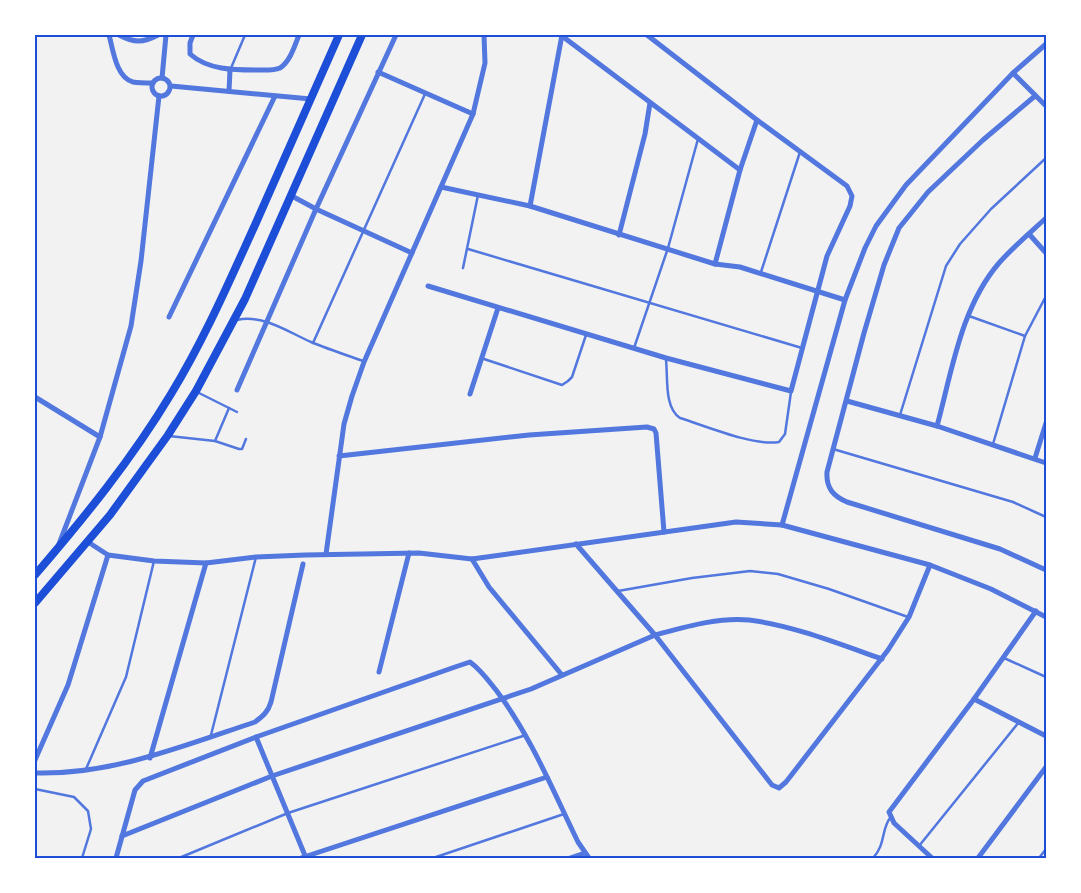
<svg xmlns="http://www.w3.org/2000/svg" width="1081" height="893" font-family="'IBM Plex Sans',sans-serif">
  <style>
    .lines { fill: none; stroke-linecap: round; stroke-linejoin: round }
    .service { stroke: #5277de; stroke-width: 2.5 }
    .minor { stroke: #5277de; stroke-width: 5 }
    .trunk { stroke: #1d4ed8; stroke-width: 8 }
    .neatline { fill: none; stroke: #1d4ed8; stroke-width: 2 }
  </style>
  <rect width="100%" height="100%" fill="#f2f2f2"/>
  <g class="lines">
    <g class="service">
      <polyline points="231,68 245,35"/>
      <polyline points="468,249 802,348"/>
      <polyline points="463,268 478,195"/>
      <polyline points="761,272 800,152"/>
      <polyline points="969,316 1025,336"/>
      <path d="M237,320C263,314 288,332 311,342C328,349 346,355 363,361"/>
      <polyline points="313,343 425,94"/>
      <polyline points="634,348 668,248 698,139"/>
      <polyline points="481,358 562,385 568,381 572,377 586,335"/>
      <path d="M666,360C668,377 664,408 680,418C706,426 752,446 779,442L785,434L791,392"/>
      <polyline points="197,392 237,412"/>
      <polyline points="900,415 946,266 960,244 991,209 1046,158"/>
      <polyline points="169,436 215,441 239,449 242,449 246,439"/>
      <polyline points="215,441 229,408"/>
      <polyline points="993,444 1025,336 1046,296"/>
      <polyline points="833,449 1013,502 1046,517"/>
      <polyline points="618,591 692,578 750,571 778,574 829,589 908,617"/>
      <polyline points="1004,658 1046,677"/>
      <polyline points="211,735 256,557"/>
      <polyline points="86,769 126,677 154,561"/>
      <polyline points="35,789 74,797 88,811 91,829 82,858"/>
      <polyline points="919,846 1019,722"/>
      <polyline points="179,858 288,813 526,735"/>
      <polyline points="433,858 564,814"/>
      <path d="M873,858C886,844 881,830 890,818"/>
      <polyline points="1039,858 1046,849"/>
    </g>
    <g class="minor">
      <path d="M109,35C113,49 116,78 133,82C139,83 146,83 153,83"/>
      <path d="M119,35C134,43 143,43 158,35"/>
      <path d="M193,35L190,43V54C208,70 234,70 256,70C263,70 273,71 280,68C290,62 295,45 299,35"/>
      <polyline points="562,36 740,170"/>
      <polyline points="378,72 473,114"/>
      <polyline points="1013,73 1046,106"/>
      <circle cx="161" cy="87" r="9"/>
      <polyline points="162,78 166,35"/>
      <polyline points="171,86 311,99"/>
      <polyline points="229,91 230,70"/>
      <path d="M1035,96L983,140L928,192L899,228L884,265L864,333L827,472C826,488 833,496 847,502L1000,549L1046,570"/>
      <polyline points="441,187 530,206 715,264 740,267 845,300"/>
      <polyline points="290,195 316,209 412,253"/>
      <polyline points="530,206 562,35"/>
      <polyline points="1029,234 1046,253"/>
      <polyline points="619,235 645,134 650,103"/>
      <polyline points="715,264 740,170 757,120"/>
      <polyline points="428,286 666,358 791,391 827,256 850,206 852,196 847,186 757,120 647,35"/>
      <polyline points="169,317 275,96"/>
      <polyline points="237,390 316,209 396,35"/>
      <polyline points="470,394 498,308"/>
      <polyline points="35,397 100,437"/>
      <polyline points="847,401 937,426 1046,463"/>
      <path d="M937,426C952,371 961,307 999,263C1013,247 1031,232 1046,218"/>
      <polyline points="339,456 529,435 647,427 654,429 656,433 664,532"/>
      <polyline points="1035,458 1046,423"/>
      <polyline points="782,525 845,300 865,248 876,226 906,185 1013,73 1046,44"/>
      <polyline points="88,542 108,555 154,561 206,563 256,557 305,555 419,553 472,559 736,522 782,525 930,565 991,589 1046,617"/>
      <polyline points="59,544 100,437 131,326 141,261 159,96"/>
      <polyline points="576,544 655,635 772,785 779,788 786,782 888,650 909,617 930,565"/>
      <polyline points="326,554 344,424 352,396 364,362 473,114 485,63 484,35"/>
      <polyline points="472,559 489,587 562,675"/>
      <polyline points="379,672 409,553"/>
      <polyline points="974,699 1046,736"/>
      <polyline points="256,737 306,858"/>
      <polyline points="150,758 206,563"/>
      <polyline points="35,760 68,685 108,555"/>
      <path d="M35,773C112,775 183,746 255,722C263,716 268,712 271,702L303,564"/>
      <path d="M122,836L272,776L531,689L655,635C685,627 718,617 749,620C792,625 842,645 882,659"/>
      <path d="M116,858L135,790L143,781L256,737L455,667L470,662C481,670 488,680 496,690C531,736 553,791 578,842L589,858"/>
      <polyline points="301,858 547,777"/>
      <polyline points="570,858 585,853"/>
      <polyline points="932,858 894,823 889,812 974,699 1036,611"/>
      <polyline points="978,858 1046,767"/>
    </g>
    <g class="trunk">
      <path d="M35,575C84,518 132,459 171,394C204,340 229,282 255,225C283,162 311,98 339,35"/>
      <polyline points="35,603 110,515 168,435 196,391 245,299 362,35"/>
    </g>
  </g>
  <rect width="1081" height="893" fill="none" stroke="#ffffff" stroke-width="72"/>
  <rect x="36" y="36" width="1009" height="821" class="neatline"/>
</svg>
